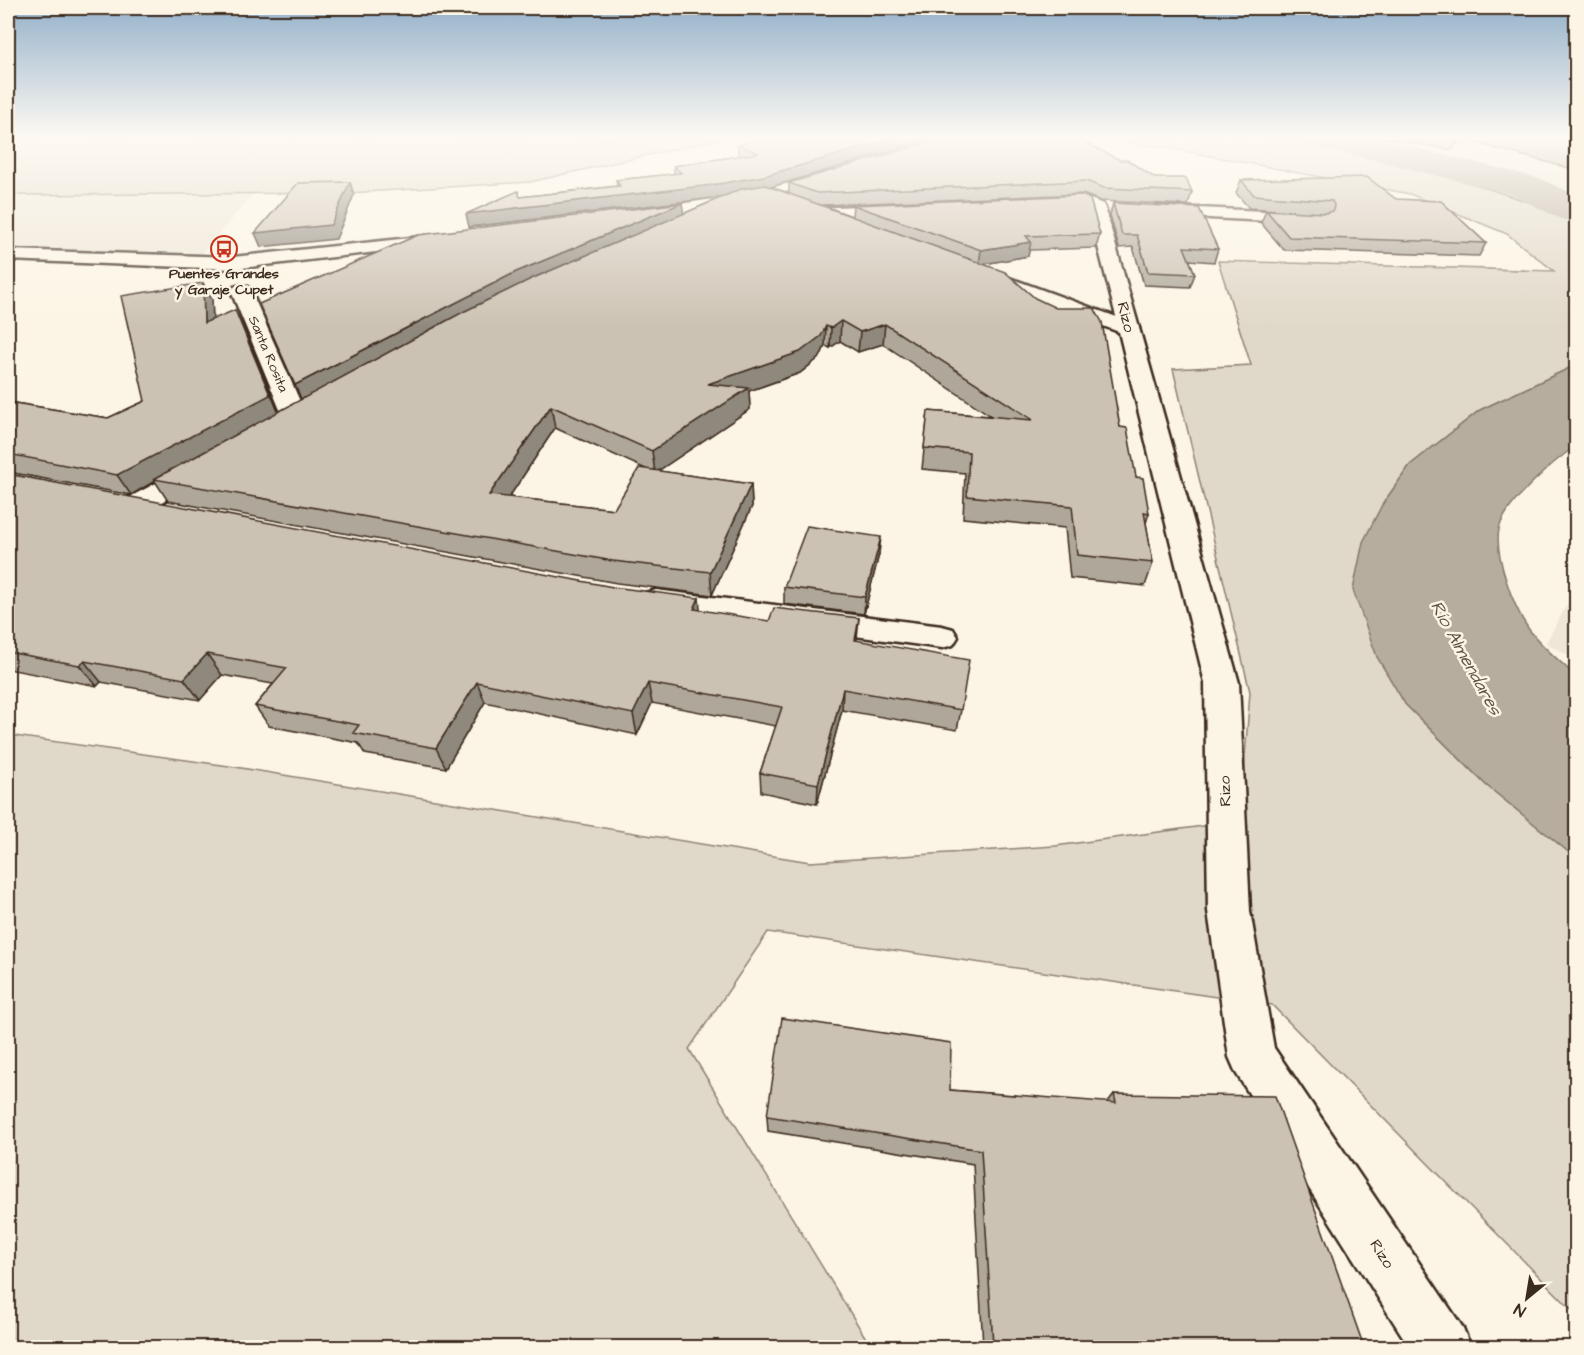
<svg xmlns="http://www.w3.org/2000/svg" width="1584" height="1355" font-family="'Architects Daughter',sans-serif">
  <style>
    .built { fill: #eee6d6 }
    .green { fill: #e0d8c8; stroke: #8e8173; stroke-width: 1.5 }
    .water { fill: #b7ad9e; stroke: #85796b; stroke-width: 1.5 }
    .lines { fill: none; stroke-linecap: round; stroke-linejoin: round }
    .river { fill: #b7ad9e; fill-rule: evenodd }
    .minor-casing { stroke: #3b2a1e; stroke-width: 5 }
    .tertiary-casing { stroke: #3b2a1e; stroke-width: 5 }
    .primary-casing { stroke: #3b2a1e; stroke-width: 5 }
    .minor { fill: #fcf5e5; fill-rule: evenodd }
    .tertiary { fill: #fcf5e5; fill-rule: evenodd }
    .primary { fill: #fcf5e5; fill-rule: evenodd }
    .wall { fill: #afa79a; stroke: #3b2a1e; stroke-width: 1.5; fill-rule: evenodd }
    .shaded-wall { fill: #8f887d; stroke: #3b2a1e; stroke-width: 1.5 }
    .building { fill: #ccc2b3; stroke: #3b2a1e; stroke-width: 1.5 }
    .labels { text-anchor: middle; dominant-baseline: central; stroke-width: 5; stroke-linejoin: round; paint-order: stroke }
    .far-poi-label { font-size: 14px; font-weight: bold; fill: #3b2a1e; stroke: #fcf5e5 }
    .far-street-label { font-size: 14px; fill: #3b2a1e; stroke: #fcf5e5 }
    .street-label { font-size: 16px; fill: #3b2a1e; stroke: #fcf5e5 }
    .water-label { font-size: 18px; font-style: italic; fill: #605144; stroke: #fcf5e5 }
  </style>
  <rect width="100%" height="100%" fill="#fcf5e5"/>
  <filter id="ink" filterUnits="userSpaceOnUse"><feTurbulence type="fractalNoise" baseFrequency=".0167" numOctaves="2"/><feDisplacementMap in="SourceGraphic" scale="12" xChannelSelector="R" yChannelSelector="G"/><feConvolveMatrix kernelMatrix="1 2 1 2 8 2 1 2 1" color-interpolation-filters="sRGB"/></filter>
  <g filter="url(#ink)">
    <g class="built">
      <polygon points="1366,138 1576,139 1576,197 1436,151"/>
      <polygon points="253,194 199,257 8,250 8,195"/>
      <polygon points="1576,588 1576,660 1546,643"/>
    </g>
    <g class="green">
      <polygon points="8,138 723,138 530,182 348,193 8,195"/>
      <polygon points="1095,138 1273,138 1379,152 1576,218 1576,365 1480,410 1410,465 1382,505 1405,704 1486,785 1576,858 1576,1314 1272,1005 768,932 689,1049 867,1340 867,1347 8,1348 8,735 229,766 810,862 1055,846 1240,821 1250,692 1173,369 1251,365 1218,261 1554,271 1507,234 1410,194 1164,147"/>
    </g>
    <path class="water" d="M1576,365V446C1555,460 1505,503 1499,529C1494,555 1513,606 1528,628C1540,646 1561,661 1576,677V858L1486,785L1405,704L1377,657L1353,590L1363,542L1382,505L1410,465L1480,410Z"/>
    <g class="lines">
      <polygon class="river" points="1299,138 1376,138 1538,178 1576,195 1576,222 1561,219 1510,194 1371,159 1304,146"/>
      <defs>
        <g id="minor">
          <path d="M1083,196L1103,204L1105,208L1139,328L1136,332L1129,334L1122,332L1119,328L1089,211C1073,202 1050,212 1041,202L1049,197Z"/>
          <polygon points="899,204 907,209 905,213 816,218 808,213 816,208"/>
          <polygon points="1156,206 1308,213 1314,214 1316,218 1314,222 1308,223 1150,215 1148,211"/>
          <polygon points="241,285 248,287 251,291 307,417 303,422 295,424 287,422 283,417 231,291 234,287"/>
          <polygon points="201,461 210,464 214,469 210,474 146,511 136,513 126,511 123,505 126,499 192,464"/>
          <polygon points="656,590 942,626 953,629 958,637 953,645 942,648 645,607 641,600 645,593"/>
        </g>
        <polygon id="tertiary" points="985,269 1136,324 1139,328 1239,683 1250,911 1274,1048 1463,1328 1471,1348 1410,1348 1236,1073 1229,1057 1208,911 1205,683 1119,332 978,279 976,275 978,271"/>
        <g id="primary">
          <polygon points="831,172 836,174 839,177 836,180 748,204 638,220 630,215 638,210 747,194"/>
          <polygon points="438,235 444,236 447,240 444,244 233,269 8,260 8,250 233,257"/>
        </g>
      </defs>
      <use href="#minor" class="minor-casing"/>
      <use href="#tertiary" class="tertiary-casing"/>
      <use href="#primary" class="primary-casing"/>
      <use href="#minor" class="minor"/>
      <use href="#tertiary" class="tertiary"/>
      <use href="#primary" class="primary"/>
    </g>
    <g class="wall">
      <path d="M764,138L771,187L789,193V183L1155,178L1192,192L1188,205L1101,201L1083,194L822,205L852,216L853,205L1100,234L1096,248L1029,250L1028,256L984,264L1120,427L1136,477L1149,513L1146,523L1153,563L1145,586L1070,578L1065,528L963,518L965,473L922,469L928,411L991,416L883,344L858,352L840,341L830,348L825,346L820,357L800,373L749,391L750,409L658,471L751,484L752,506L712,595L617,583L168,501L155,481L131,495L8,472V473V402L108,418L145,401L203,283L212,300L213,319L244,328L278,412L682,203L683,214L727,195L469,227L520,197L617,186L616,180L674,174V166L738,156V145ZM555,428L646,469L614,509L509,497Z"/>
      <polygon points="1385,138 1576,138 1576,170 1465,140 1464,143 1458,142 1452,150"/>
      <polygon points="1241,180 1396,199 1486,243 1479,256 1284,250 1261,223 1266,210 1293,211 1249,208 1236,193"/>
      <polygon points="1113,203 1218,249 1214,262 1189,260 1195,274 1190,287 1144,285 1133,247 1119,248 1110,215"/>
      <polygon points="8,474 857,641 961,710 957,730 842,710 817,804 761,792 760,773 776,726 652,703 637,735 485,702 446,768 365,754 358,743 269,726 255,706 273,684 222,675 200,700 101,682 97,686 8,669"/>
      <polygon points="879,554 864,614 784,604 784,587"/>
      <polygon points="950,1090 1107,1103 1114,1094 1364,1347 983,1347 973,1164 768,1131 767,1116"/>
    </g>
    <g class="shaded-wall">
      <polygon points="896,138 935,138 764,189 713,198 469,227 466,214"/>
      <polygon points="1457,138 1460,138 1452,150"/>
      <polygon points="350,182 354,195 336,239 261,247 255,233"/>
      <polygon points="682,203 684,216 302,401 295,385 516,272"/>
      <polygon points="1031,242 1028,256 979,265 981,250"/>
      <polygon points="203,283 212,300 214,341 204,323"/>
      <polygon points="235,310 244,328 279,414 154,479 155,481 131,495 117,475"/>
      <polygon points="841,321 840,341 830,348 831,328"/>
      <polygon points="885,324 883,344 858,352 860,332"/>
      <polygon points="826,326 825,346 820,357 800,373 749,391 750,409 655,473 652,451 708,384"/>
      <polygon points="551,406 555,428 496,517 489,495"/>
      <polygon points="751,484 752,506 712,595 710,572"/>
      <polygon points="881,537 879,554 864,614 865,597"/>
      <polygon points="699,598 701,618 694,609"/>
      <polygon points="859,618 857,639 853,661 855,640"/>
      <polygon points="207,654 222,675 200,700 184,679"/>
      <polygon points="84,661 101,682 97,686 79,665"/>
      <polygon points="477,682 485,702 446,768 436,748"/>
      <polygon points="648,683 652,703 637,735 633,714"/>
      <polygon points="843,689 842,710 817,804 818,784"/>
    </g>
    <g class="building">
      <polygon points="764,138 896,138 764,176 712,185 466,214 518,191 520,197 620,186 616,180 681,173 674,166 758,153 738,145"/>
      <polygon points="943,138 1076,138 1120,160 1127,160 1155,178 1186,178 1192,192 1104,188 1086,181 817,193 789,183"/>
      <polygon points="1546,138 1576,138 1576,146"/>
      <polygon points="1367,177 1396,199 1441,201 1486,243 1289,237 1266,210 1325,213 1333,211 1334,205 1332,201 1254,195 1241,180"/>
      <polygon points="350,182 331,225 255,233 298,183"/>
      <polygon points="765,185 1005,272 1035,298 1056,308 1094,308 1102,322 1120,427 1127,428 1136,477 1143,478 1149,513 1144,512 1153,563 1077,555 1072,506 967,496 969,452 924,448 928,411 1033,420 885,324 860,332 841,321 831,328 826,326 821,336 800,352 708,384 749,388 652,451 551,406 489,495 614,509 639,468 751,484 710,572 613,561 154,479 463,312 531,279 741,189"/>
      <polygon points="1082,195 1090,199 1100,234 1026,236 1031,242 981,250 853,205"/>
      <polygon points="682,203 516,272 295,385 259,304 418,235"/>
      <polygon points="1113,203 1199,208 1218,249 1184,247 1195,274 1148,272 1137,235 1122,235"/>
      <polygon points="203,283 204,323 235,310 270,395 117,475 8,454 8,402 108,418 145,401 121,296"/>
      <polygon points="8,474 613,587 699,598 694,609 769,621 774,608 859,618 855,640 969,660 961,710 843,689 818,784 760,773 782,707 648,683 633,714 477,682 436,748 353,733 359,725 255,706 287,668 207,654 184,679 84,661 79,665 8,652"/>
      <polygon points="807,526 881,537 865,597 784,587"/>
      <polygon points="782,1018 951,1043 950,1090 1116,1103 1114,1094 1275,1096 1364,1347 1014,1347 993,1345 981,1150 767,1116"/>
    </g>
  </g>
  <linearGradient id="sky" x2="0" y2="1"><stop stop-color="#94b1ca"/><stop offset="0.42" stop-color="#fefaf3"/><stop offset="1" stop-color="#fefaf3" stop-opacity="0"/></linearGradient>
  <rect width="1584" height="328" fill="url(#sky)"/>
  <defs>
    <symbol id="bus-ring" viewBox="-11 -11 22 22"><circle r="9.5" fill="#fcf5e5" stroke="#c8321e" stroke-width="1.5"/><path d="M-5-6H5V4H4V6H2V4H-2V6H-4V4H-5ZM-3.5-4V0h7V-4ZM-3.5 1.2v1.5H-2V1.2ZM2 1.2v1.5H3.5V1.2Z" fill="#c8321e"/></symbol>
  </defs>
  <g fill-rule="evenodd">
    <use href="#bus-ring" x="209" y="234" width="30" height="30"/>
  </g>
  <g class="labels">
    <g class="far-poi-label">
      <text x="224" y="274">Puentes Grandes<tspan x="224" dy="16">y Garaje Cupet</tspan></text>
    </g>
    <g class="far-street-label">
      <text transform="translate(268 354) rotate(67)">Santa Rosita</text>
    </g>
    <g class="street-label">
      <text transform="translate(1126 317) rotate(75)">Rizo</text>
      <text transform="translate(1225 791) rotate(-92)">Rizo</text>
      <text transform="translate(1382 1254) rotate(57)">Rizo</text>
    </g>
    <g class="water-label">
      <text transform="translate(1466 658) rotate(61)">Río Almendares</text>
    </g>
  </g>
  <rect width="1584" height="1355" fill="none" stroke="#fcf5e5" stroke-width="30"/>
  <rect x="15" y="15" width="1554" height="1325" fill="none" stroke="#3b2a1e" stroke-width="2" filter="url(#ink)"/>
  <g transform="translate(1527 1298) rotate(210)" stroke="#fcf5e5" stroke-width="4.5" paint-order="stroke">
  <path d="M0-4.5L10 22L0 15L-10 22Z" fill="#3b2a1e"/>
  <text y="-9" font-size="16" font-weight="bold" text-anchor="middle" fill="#3b2a1e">N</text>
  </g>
</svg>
